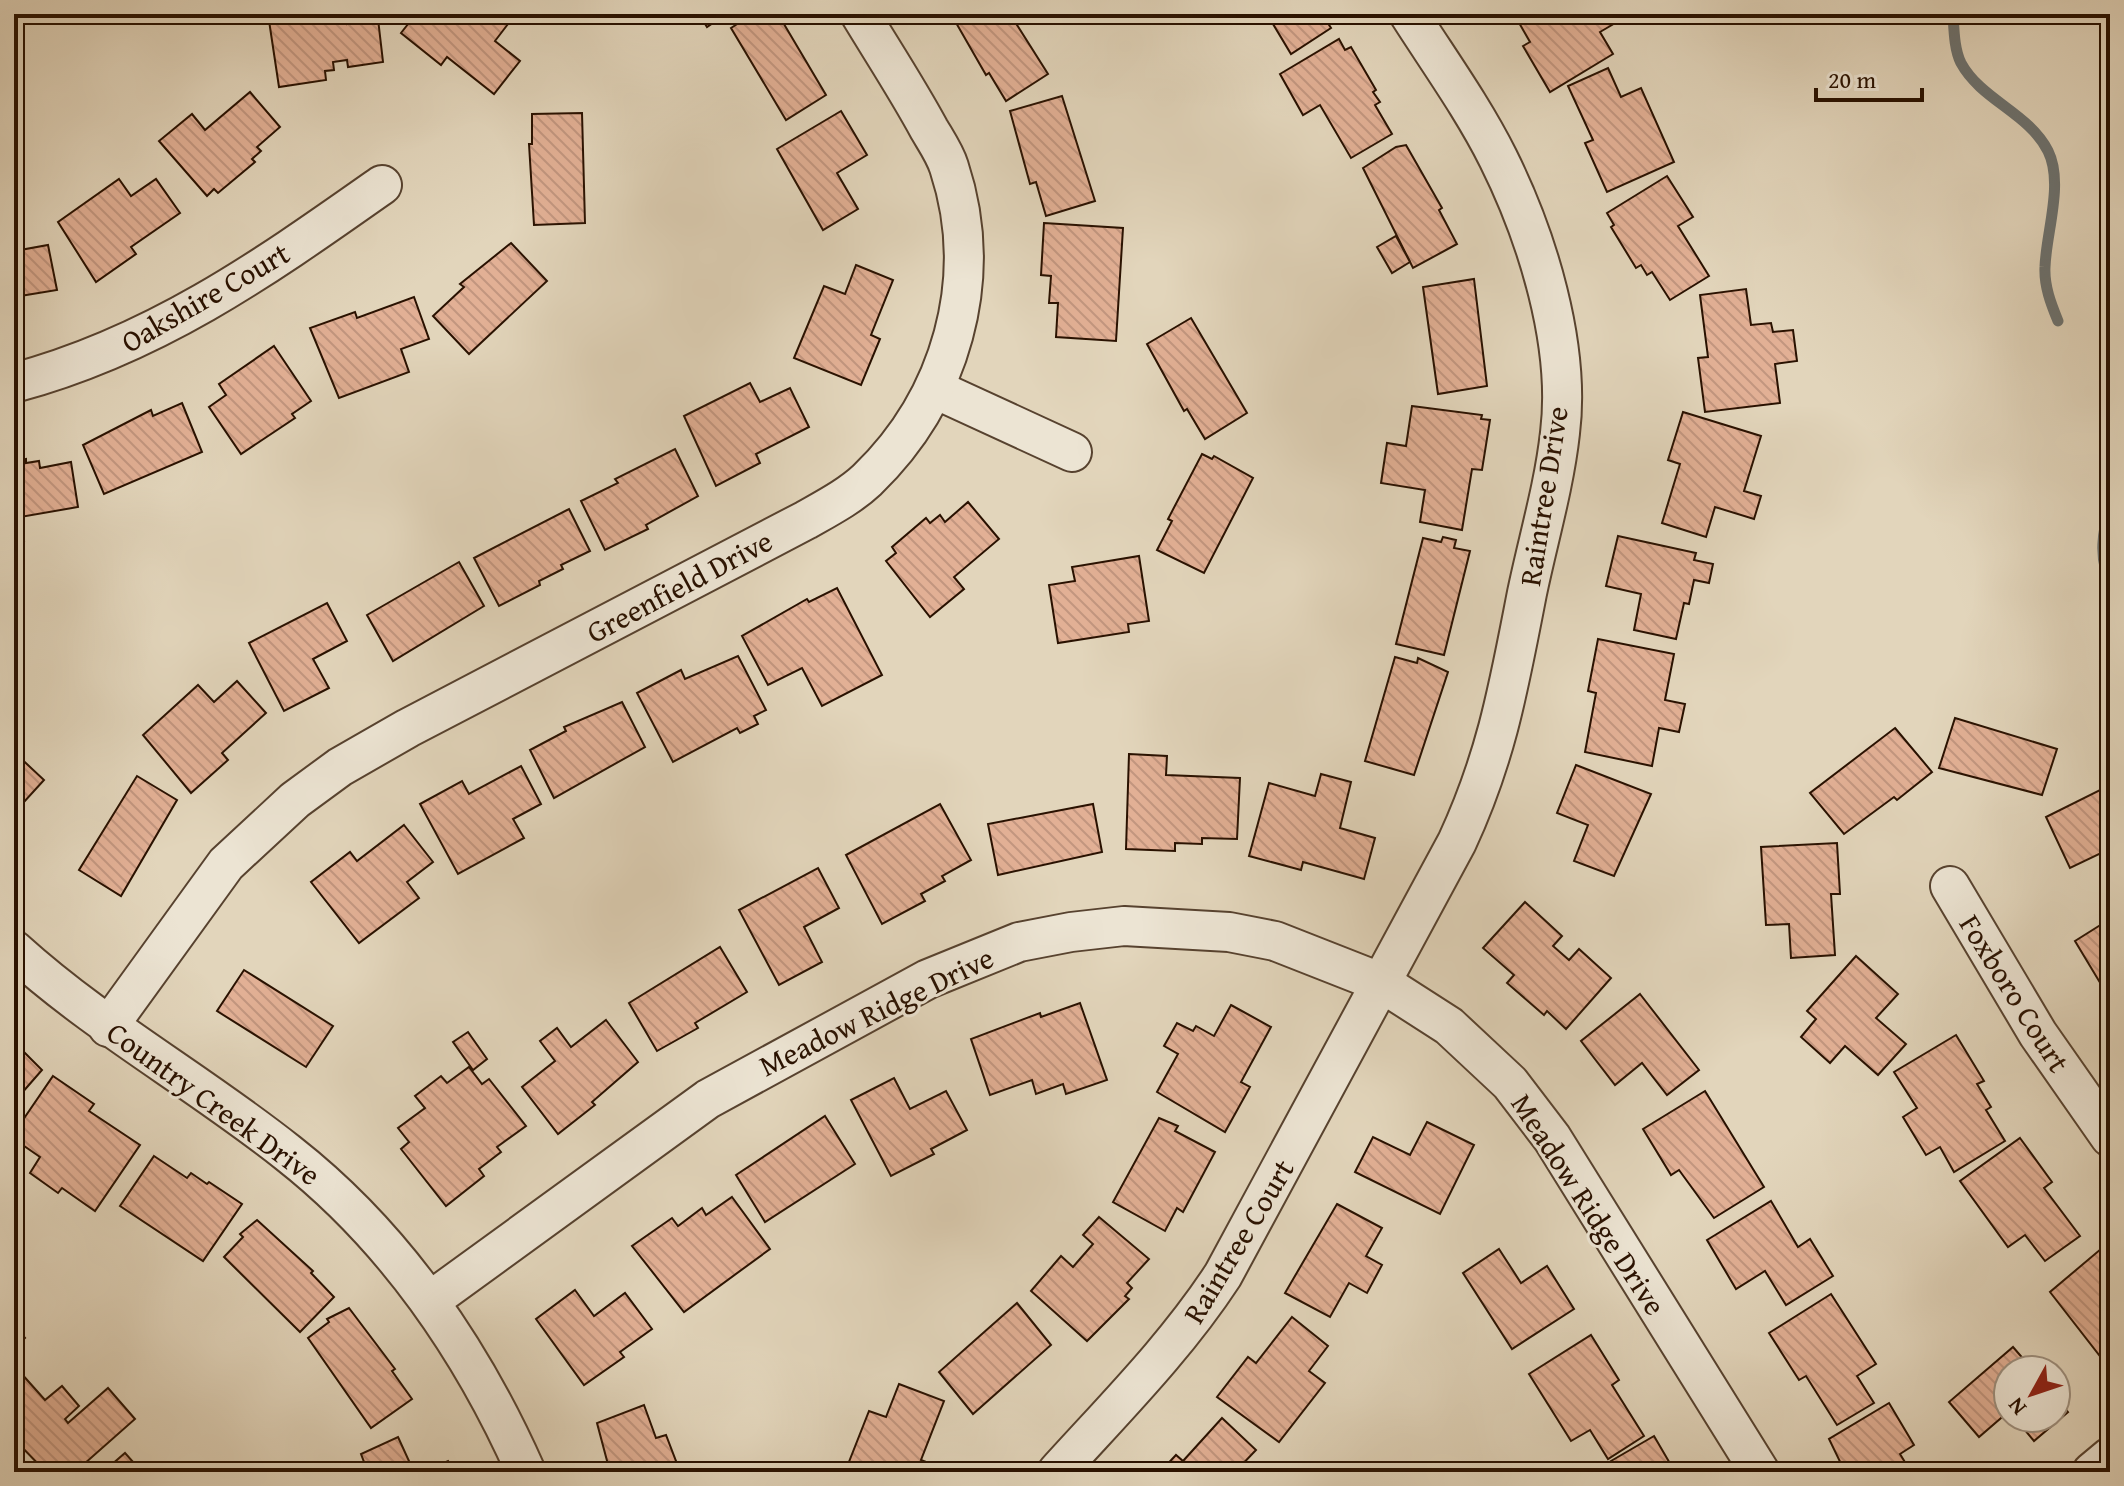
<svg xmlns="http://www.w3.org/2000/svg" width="2124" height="1486" font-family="'Gentium Book Plus',serif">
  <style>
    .water { fill: url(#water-ripples); stroke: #6d7371; stroke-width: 2 }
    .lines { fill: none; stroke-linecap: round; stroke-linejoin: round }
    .stream { stroke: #6d7371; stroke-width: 11 }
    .building { fill: url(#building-back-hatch); stroke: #291100; stroke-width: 2 }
    .minor-casing { stroke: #57422f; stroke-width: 42 }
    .minor { stroke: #ece4d3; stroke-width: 38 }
    .labels { text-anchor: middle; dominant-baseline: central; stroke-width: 6; stroke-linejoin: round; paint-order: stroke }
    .street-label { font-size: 30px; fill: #291100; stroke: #ece4d3 }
  </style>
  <defs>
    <pattern id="water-ripples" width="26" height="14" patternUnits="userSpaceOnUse" patternTransform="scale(2)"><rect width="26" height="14" fill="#9bb5bc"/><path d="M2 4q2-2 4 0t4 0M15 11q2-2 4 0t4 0" fill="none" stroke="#7e9296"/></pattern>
    <pattern id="building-back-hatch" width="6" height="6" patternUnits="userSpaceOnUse" patternTransform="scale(2)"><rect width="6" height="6" fill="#e2b095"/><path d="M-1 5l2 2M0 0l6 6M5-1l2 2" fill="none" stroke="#c2967f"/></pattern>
  </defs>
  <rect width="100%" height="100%" fill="#e2d5bb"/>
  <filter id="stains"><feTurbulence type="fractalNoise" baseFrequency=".0025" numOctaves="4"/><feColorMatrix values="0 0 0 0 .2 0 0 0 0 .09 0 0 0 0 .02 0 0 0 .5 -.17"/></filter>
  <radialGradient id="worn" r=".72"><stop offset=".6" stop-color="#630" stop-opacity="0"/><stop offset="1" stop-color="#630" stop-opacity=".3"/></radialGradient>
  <path class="water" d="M2110,498V590C2092,563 2097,526 2110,498Z"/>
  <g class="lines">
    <path class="stream" d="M1953,14C1954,29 1954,49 1961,63C1981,100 2029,113 2048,151C2064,183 2046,233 2045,267C2044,286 2051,304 2058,321"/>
  </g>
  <g class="building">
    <polygon points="14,14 28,14 14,25"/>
    <polygon points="268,14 346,14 347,24 378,19 383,62 348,67 347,60 333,62 334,70 325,71 326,80 279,87"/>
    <polygon points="416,14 496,14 508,24 495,41 520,61 494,94 447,57 441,65 401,33"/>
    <polygon points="699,14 726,14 707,27"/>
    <polygon points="753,14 778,14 826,95 786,120 731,28"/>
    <polygon points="951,14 1010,14 1048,74 1006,101 989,73 986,75"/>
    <polygon points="1267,14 1322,14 1331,28 1291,54"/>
    <polygon points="1514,14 1612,14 1617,22 1600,32 1613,54 1550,92 1523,46 1530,42"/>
    <polygon points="1339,39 1345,50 1351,47 1376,90 1373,92 1380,102 1375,105 1392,134 1351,158 1320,105 1303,115 1280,74"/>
    <polygon points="1608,68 1621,97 1641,88 1674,162 1607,192 1585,143 1593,140 1568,86"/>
    <polygon points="250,92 280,127 257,147 261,151 252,159 255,162 218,193 214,189 207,196 159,141 192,114 205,130"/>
    <polygon points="1062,96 1095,201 1046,216 1036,182 1030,184 1010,111"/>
    <polygon points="841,111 867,155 837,173 858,209 823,230 777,149"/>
    <polygon points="582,113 585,223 534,225 529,144 532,144 532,114"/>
    <polygon points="1406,145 1442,208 1439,210 1457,244 1413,268 1363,168 1396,147"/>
    <polygon points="1667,176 1693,217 1678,226 1709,276 1670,300 1652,272 1647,275 1641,265 1636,268 1611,227 1614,225 1607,213"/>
    <polygon points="119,179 131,196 156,179 180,213 131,247 136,254 96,282 58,222"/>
    <polygon points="1044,223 1123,228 1116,341 1056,337 1058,303 1049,303 1051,276 1041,275"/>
    <polygon points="14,231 20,250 48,245 57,290 14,297"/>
    <polygon points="1396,236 1410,262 1392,273 1377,247"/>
    <polygon points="511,243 547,281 469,354 433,316 464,287 460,284"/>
    <polygon points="856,265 893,280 871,335 880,339 861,385 794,358 824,286 845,294"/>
    <polygon points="1474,279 1487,386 1438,394 1423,287"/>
    <polygon points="1746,289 1751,325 1771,323 1773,332 1793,330 1797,361 1775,364 1780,403 1705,412 1698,358 1708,357 1700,295"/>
    <polygon points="414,297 429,339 401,349 409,372 339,398 310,328 355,312 357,318"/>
    <polygon points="1191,318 1247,413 1205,439 1187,409 1184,411 1147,344"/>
    <polygon points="274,346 311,401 292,414 295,418 241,454 209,407 226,395 219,384"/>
    <polygon points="750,383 760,402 790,388 809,427 756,454 760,463 716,486 684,416"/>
    <polygon points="182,403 202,452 104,494 83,445 151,410 153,416"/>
    <polygon points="1412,406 1482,415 1481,419 1490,420 1482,470 1472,469 1462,530 1420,522 1425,490 1381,483 1387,443 1406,446"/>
    <polygon points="1683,412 1761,436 1744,491 1761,496 1754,519 1715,507 1706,537 1662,523 1680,464 1668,460"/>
    <polygon points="675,449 698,496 646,525 648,529 605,550 581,501 618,483 615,479"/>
    <polygon points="1202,454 1212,459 1214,456 1253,478 1204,573 1157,550 1172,521 1168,519"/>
    <polygon points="26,459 26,463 39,461 40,468 71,462 78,507 20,517 24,541 14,543 14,461"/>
    <polygon points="968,502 999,539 954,577 964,589 930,617 886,561 896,553 892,547 926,518 930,523 940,515 945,522"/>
    <polygon points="569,509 590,551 561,565 563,569 539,581 540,585 499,606 474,558"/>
    <polygon points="1618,536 1696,553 1694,560 1713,564 1709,583 1694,580 1689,604 1684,603 1676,639 1634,630 1641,594 1606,586"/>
    <polygon points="1443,537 1456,540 1454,548 1470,551 1444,655 1396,644 1423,538 1441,542"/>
    <polygon points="1139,556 1149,621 1128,624 1129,632 1058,643 1049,585 1075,581 1072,567"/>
    <polygon points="459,562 484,606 393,661 367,615"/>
    <polygon points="837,588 882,675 822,706 802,668 768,685 742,636 807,599 809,602"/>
    <polygon points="327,603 347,641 313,659 329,688 284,711 249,643"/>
    <polygon points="1598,639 1674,654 1665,700 1685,704 1679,732 1659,728 1652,766 1585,752 1596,693 1588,691"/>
    <polygon points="738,656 766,710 754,716 758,724 740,733 737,728 673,762 637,693 681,670 685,679"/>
    <polygon points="1395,657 1417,663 1418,658 1448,672 1414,775 1365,761"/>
    <polygon points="237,681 266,713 222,753 228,760 191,793 143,735 198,685 214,702"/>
    <polygon points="622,702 645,747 554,798 530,750 566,731 564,727"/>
    <polygon points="1955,718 2057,749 2042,795 1939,768"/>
    <polygon points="1895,728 1932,772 1897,800 1894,797 1844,834 1810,793"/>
    <polygon points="14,752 44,780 14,813"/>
    <polygon points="1129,754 1167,756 1166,775 1240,778 1237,839 1202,838 1202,844 1175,843 1175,851 1126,849"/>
    <polygon points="1576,765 1651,794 1614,876 1574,861 1588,825 1557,813"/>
    <polygon points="521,766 541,804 513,819 524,838 458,874 420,804 462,781 469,794"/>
    <polygon points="1321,774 1351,782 1340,828 1375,838 1364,879 1303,862 1301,870 1249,856 1269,783 1315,796"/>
    <polygon points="137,776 177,800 121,896 79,870"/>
    <polygon points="2110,785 2110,872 2101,853 2070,868 2046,817"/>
    <polygon points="940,804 971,860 942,876 945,881 921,894 925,901 882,924 846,855"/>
    <polygon points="1093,804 1102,852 998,875 988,824"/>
    <polygon points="404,825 433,862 407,882 419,898 359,943 311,882 350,852 357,861"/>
    <polygon points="1837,843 1840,894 1831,894 1835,955 1791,958 1789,924 1766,925 1761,847"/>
    <polygon points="818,868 839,908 804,927 822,962 779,985 739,910"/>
    <polygon points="1525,902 1562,936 1553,946 1569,960 1579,949 1611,978 1566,1029 1547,1011 1544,1015 1507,983 1514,975 1483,948"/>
    <polygon points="2110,919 2110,988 2105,991 2075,941"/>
    <polygon points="720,947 747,992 695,1023 698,1028 657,1051 629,1003"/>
    <polygon points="1856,956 1898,994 1876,1018 1906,1044 1878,1075 1845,1046 1830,1063 1801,1037 1816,1019 1807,1011"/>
    <polygon points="244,970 333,1026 306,1067 217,1011"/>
    <polygon points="1640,994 1699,1070 1667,1095 1642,1063 1615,1085 1581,1041"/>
    <polygon points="1080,1003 1107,1080 1066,1094 1063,1084 1036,1094 1032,1080 990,1095 971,1039 1040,1013 1041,1017"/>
    <polygon points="1231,1005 1271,1027 1241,1082 1250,1087 1225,1132 1157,1092 1178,1054 1164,1046 1177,1023 1193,1031 1196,1026 1214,1036"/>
    <polygon points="606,1020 638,1062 592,1102 595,1105 558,1134 522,1087 555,1061 540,1041 557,1028 571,1047"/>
    <polygon points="468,1032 487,1059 473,1070 453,1042"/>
    <polygon points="1956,1035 1984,1081 1977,1084 1991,1107 1986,1110 2005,1141 1954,1172 1940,1147 1926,1155 1903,1117 1917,1108 1894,1072"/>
    <polygon points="14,1042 42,1070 14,1102"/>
    <polygon points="469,1067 482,1084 489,1079 526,1126 497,1147 501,1152 479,1169 484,1176 446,1206 401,1149 409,1142 398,1128 425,1108 415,1096 441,1076 447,1083"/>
    <polygon points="53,1076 94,1104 89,1111 140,1145 95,1211 62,1188 58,1193 30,1173 40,1157 14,1139 14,1133"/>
    <polygon points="894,1078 910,1109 946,1091 967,1130 931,1149 934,1154 891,1176 851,1100"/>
    <polygon points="1705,1091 1764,1187 1714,1218 1679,1170 1671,1175 1643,1129"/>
    <polygon points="825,1116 855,1164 765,1222 736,1175"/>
    <polygon points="1159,1118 1178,1126 1175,1131 1215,1152 1183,1212 1177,1208 1165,1231 1113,1202"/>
    <polygon points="1427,1122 1474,1145 1440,1214 1355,1172 1373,1137 1410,1155"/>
    <polygon points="2020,1138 2052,1182 2044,1188 2080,1236 2045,1261 2025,1235 2008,1247 1960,1181"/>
    <polygon points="154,1156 187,1178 191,1173 207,1184 209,1182 242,1204 203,1261 120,1206"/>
    <polygon points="732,1197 770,1249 684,1312 632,1246 672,1218 678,1226 702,1208 706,1215"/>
    <polygon points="1771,1201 1798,1247 1810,1239 1833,1276 1786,1305 1765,1271 1736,1289 1707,1240"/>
    <polygon points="1337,1204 1382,1228 1366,1256 1382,1265 1367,1293 1349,1283 1330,1317 1285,1293"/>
    <polygon points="1099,1217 1149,1259 1127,1283 1132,1288 1125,1296 1129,1299 1087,1341 1031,1291 1061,1256 1073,1267 1093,1244 1083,1235"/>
    <polygon points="257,1220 313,1271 311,1273 334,1297 300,1332 224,1257 243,1237 240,1234"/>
    <polygon points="2108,1243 2110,1245 2110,1369 2050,1292"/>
    <polygon points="1499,1249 1521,1283 1547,1266 1574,1309 1512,1349 1463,1273"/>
    <polygon points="575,1290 594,1316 625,1293 652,1329 620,1352 624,1357 584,1385 536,1319"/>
    <polygon points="1831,1294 1876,1364 1857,1376 1874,1403 1837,1425 1806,1376 1799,1380 1769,1333"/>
    <polygon points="1017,1303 1051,1345 973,1414 939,1372"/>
    <polygon points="349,1308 395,1369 392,1371 412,1399 371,1428 308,1338 329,1322 327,1319"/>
    <polygon points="1292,1317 1328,1346 1309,1371 1325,1383 1279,1442 1217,1397 1248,1357 1256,1363"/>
    <polygon points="14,1325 25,1338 14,1348"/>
    <polygon points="1591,1335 1619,1380 1612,1385 1644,1436 1608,1459 1590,1430 1571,1441 1529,1374"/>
    <polygon points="2013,1347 2033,1370 2008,1370 2008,1412 1979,1437 1949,1402"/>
    <polygon points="20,1372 45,1400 62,1386 79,1406 65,1419 68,1423 108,1388 135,1419 75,1472 46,1472 14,1439 14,1378"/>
    <polygon points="899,1384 944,1401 921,1460 934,1465 931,1472 845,1472 869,1411 886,1417"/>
    <polygon points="2056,1397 2068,1412 2034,1441 2015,1418 2056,1418"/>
    <polygon points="1889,1403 1914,1445 1900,1454 1911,1472 1845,1472 1829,1439"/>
    <polygon points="644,1405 656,1438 666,1435 679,1469 670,1472 610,1472 597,1423"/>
    <polygon points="1222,1418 1256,1450 1235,1472 1160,1472 1176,1455 1183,1461"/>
    <polygon points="1654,1436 1675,1472 1618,1472 1611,1461"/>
    <polygon points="398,1437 414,1472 354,1472 351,1467 364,1462 361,1454"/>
    <polygon points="125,1453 142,1472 103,1472"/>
    <polygon points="448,1461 453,1472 424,1472"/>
  </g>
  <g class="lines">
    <defs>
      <g id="minor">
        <path d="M14,383C156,345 264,268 382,185"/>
        <polyline points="935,389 1072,452"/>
        <polyline points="1950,886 2038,1034 2110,1137"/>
        <path d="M14,950C99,1027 199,1082 288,1153C394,1236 472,1350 526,1472"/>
        <path d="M108,1027L226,864L295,800L340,767L408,728L806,520C827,508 850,496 867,480C951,399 986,279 949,167C945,154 936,141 929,129C908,90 883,52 860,14"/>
        <polyline points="430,1301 708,1099 928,979 1019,942 1071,932 1124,926 1229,932 1275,941 1382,983 1449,1026 1510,1083 1552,1138 1760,1472"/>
        <path d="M1057,1472C1115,1408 1176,1347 1223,1275L1457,842C1497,756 1509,685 1527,593C1538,540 1554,487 1560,433C1571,345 1537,236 1498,158C1473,108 1439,61 1409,14"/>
        <polyline points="2092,1472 2110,1457"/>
      </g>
    </defs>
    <use href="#minor" class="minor-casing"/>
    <use href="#minor" class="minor"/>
  </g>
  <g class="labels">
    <g class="street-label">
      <text transform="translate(205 297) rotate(-30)">Oakshire Court</text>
      <text transform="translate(1543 496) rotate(-81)">Raintree Drive</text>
      <text transform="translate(679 586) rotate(-28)">Greenfield Drive</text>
      <text transform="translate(2015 993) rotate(58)">Foxboro Court</text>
      <text transform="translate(876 1011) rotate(-26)">Meadow Ridge Drive</text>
      <text transform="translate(214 1103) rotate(36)">Country Creek Drive</text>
      <text transform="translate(1589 1204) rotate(57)">Meadow Ridge Drive</text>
      <text transform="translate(1238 1241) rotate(-59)">Raintree Court</text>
    </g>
  </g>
  <rect width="2124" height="1486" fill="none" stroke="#e2d5bb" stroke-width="48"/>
  <rect x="16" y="16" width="2092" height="1454" fill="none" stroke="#291100" stroke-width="4"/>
  <rect x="24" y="24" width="2076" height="1438" fill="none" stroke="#291100" stroke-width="2"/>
  <g transform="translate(2032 1394) rotate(230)"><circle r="38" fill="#ece4d3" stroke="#9e907f" stroke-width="2"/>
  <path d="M0-6L14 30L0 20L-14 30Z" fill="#8f2418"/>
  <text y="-12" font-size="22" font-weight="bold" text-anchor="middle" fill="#291100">N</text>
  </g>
  <path d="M1816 88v12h106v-12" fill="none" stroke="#291100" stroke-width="4"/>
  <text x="1828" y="88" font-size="24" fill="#291100" stroke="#ece4d3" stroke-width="6" paint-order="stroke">20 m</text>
  <rect width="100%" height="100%" filter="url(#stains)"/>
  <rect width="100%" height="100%" fill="url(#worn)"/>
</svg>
